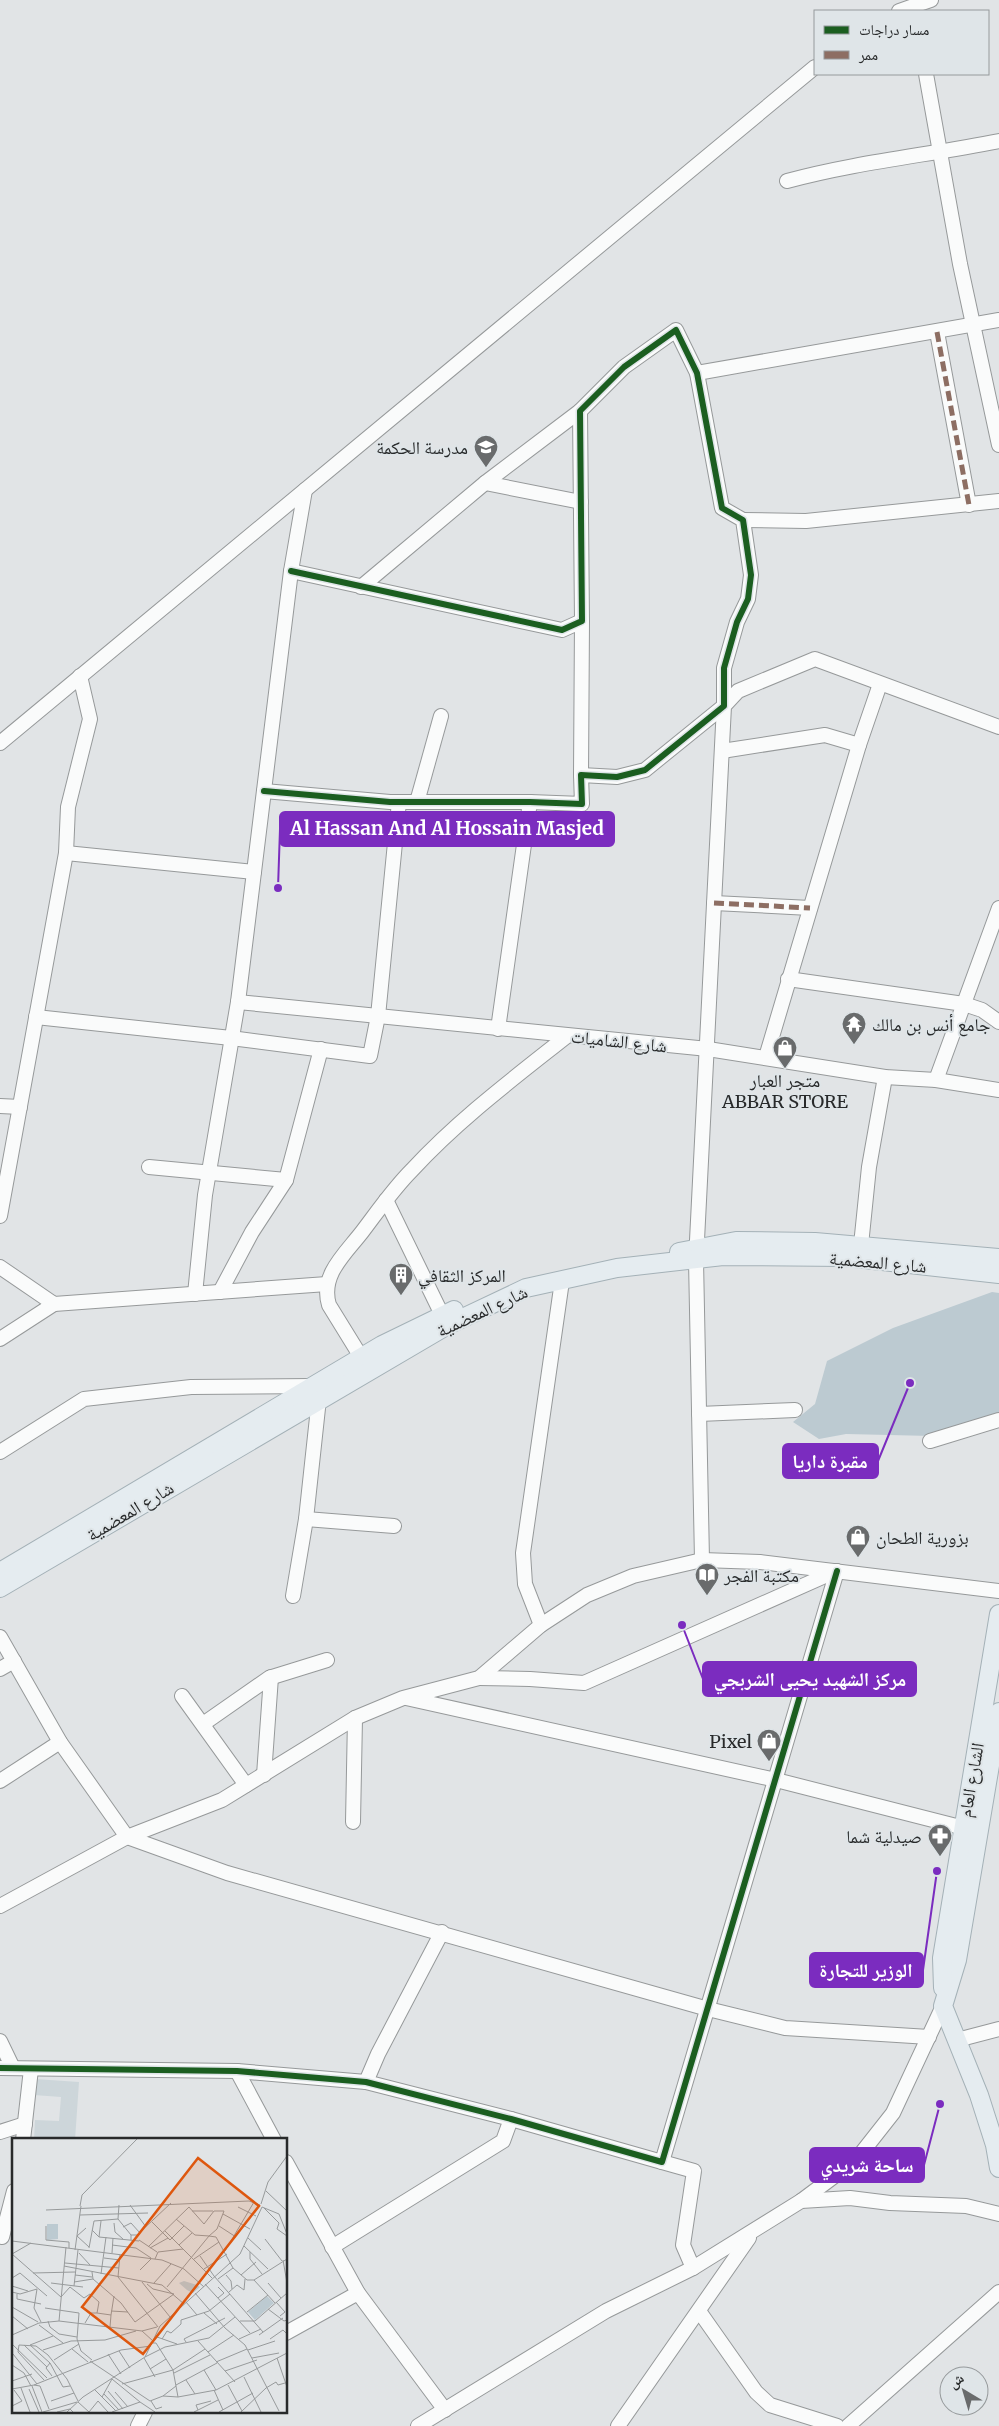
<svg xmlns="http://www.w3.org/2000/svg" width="999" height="2426" font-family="Merriweather,'Noto Naskh Arabic',serif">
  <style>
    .built { fill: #cdd6da }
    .green { fill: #bccad1 }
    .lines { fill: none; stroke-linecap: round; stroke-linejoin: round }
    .minor-casing { stroke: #96999a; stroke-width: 16 }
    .major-casing { stroke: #a4b1b7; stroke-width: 20 }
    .minor { stroke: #fafbfb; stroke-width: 14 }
    .major { stroke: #e5ecf0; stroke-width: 18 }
    .quiet { stroke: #8d6e63; stroke-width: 5; stroke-dasharray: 10 5; stroke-linecap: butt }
    .cycleway-casing { stroke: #dfe5e8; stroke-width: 9 }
    .cycleway { stroke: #1b5e20; stroke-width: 6 }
    .labels { text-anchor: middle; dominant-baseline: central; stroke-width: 4; stroke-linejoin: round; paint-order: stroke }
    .poi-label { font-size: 18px; fill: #282a2b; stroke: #dfe5e8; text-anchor: start }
    .street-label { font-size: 18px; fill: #282a2b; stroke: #dfe5e8 }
    .inset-road { fill: none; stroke: #979a9b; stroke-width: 1 }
    .view { fill: #de570e; fill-opacity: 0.15; stroke: #de570e; stroke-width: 2.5 }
    .inset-edge { fill: none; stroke: #282a2b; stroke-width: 2.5 }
    .leader { fill: none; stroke: #7b2cbf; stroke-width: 2 }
    .callout-dot { fill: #7b2cbf; stroke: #dfe5e8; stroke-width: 2 }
    .callout { fill: #7b2cbf; stroke: #7b2cbf; stroke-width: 2 }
    .callout-label { font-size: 19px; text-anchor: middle; font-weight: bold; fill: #fff }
  </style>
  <rect width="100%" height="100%" fill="#e1e4e6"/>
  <polygon class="built" points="35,2079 79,2082 75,2140 34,2140 35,2120 59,2121 61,2097 34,2095"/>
  <polygon class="green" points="992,1292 999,1293 999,1413 932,1436 846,1434 819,1439 793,1422 815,1404 827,1361 893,1328"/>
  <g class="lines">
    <defs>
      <g id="minor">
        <polyline points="899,11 931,0"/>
        <polyline points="926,74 960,264 999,445"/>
        <path d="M787,181C857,162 929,155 999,141"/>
        <polyline points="937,332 969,505"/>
        <polyline points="697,373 999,320"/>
        <polyline points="485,483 581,502"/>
        <polyline points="743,520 806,521 999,501"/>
        <polyline points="361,587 485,483 580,411"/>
        <polyline points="0,743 815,67"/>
        <polyline points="722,751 825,735 859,745"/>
        <polyline points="581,775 582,621"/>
        <polyline points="264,791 390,802 530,802 582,804 581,775 617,777 645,770 724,706 724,668 737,622 748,599 751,575 743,520 722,508 697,373 676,330 624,367 580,411 582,621 562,630 291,571"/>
        <polyline points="417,802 441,716"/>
        <polyline points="66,853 254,872"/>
        <polyline points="714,903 810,908"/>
        <polyline points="788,979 964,1004 982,1010 999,1022"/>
        <polyline points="238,1002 708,1049 885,1077 936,1080 999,1090"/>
        <polyline points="36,1017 231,1038 370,1056 378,1016 399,802"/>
        <polyline points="498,1029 530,802"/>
        <polyline points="766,1057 859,745 880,684"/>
        <polyline points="936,1080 999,908"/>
        <polyline points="0,1106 20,1107"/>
        <polyline points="149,1167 286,1180"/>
        <polyline points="386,1200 446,1323"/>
        <polyline points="0,1216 66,853 68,807 90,719 80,676"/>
        <polyline points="861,1245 869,1167 885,1077"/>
        <polyline points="0,1267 54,1304 327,1284"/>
        <polyline points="220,1292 252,1232 286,1180 321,1049"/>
        <polyline points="195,1294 205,1195 238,1002 291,571 305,490"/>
        <polyline points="0,1339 54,1304"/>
        <path d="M366,1365L329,1305C320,1275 345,1254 362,1232C378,1211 393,1189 412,1170C458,1120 514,1078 567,1036"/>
        <polyline points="699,1414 795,1410"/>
        <polyline points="930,1441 999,1420"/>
        <polyline points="0,1452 84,1399 191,1387 313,1386"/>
        <polyline points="306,1519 394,1526"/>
        <polyline points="702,1560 696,1260 724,706 738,691 815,659 999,727"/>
        <polyline points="293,1596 306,1519 319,1399"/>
        <polyline points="541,1625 525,1584 523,1553 562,1281"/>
        <polyline points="0,1637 60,1742 127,1837 227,1873 708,2009 785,2028 929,2037"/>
        <polyline points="0,1669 14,1661"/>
        <polyline points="479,1678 530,1679 584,1683 836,1571"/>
        <polyline points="182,1696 246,1785"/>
        <polyline points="406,1698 776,1780 972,1830"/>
        <polyline points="203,1724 269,1678 327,1660"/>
        <polyline points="264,1775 271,1677"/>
        <polyline points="0,1781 60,1742"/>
        <polyline points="353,1822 355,1718"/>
        <polyline points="0,1906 127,1837 222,1800 355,1718 403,1698 479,1678 541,1625 587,1595 633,1576 702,1560 760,1562 999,1591"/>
        <polyline points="957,2040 999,2029"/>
        <polyline points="0,2041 13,2068"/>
        <polyline points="0,2068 237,2071 366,2082 511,2119 662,2162 837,1571"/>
        <polyline points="237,2071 274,2140"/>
        <polyline points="366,2082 378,2054 442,1932"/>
        <polyline points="0,2132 25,2124"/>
        <polyline points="23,2140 31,2069"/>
        <polyline points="286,2162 358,2293"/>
        <polyline points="662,2162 694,2171 683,2245 693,2268"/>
        <polyline points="801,2201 856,2160 893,2113 943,2006"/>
        <polyline points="2,2237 14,2191"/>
        <polyline points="332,2247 503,2141 511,2119"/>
        <polyline points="699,2311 756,2392 770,2405 837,2426"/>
        <polyline points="286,2333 358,2293 445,2410"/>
        <polyline points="138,2426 145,2412"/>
        <polyline points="418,2426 606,2311 693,2268 801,2201 850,2198 890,2203 966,2206 999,2214"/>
        <polyline points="618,2426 749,2238"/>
        <polyline points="848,2426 999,2292"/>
      </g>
      <g id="major">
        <polyline points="679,1252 736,1241 815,1242 999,1258"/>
        <polyline points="0,1572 382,1345 454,1310"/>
        <polyline points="0,1588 448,1325 526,1288 617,1268 723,1256 846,1257 999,1274"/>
        <polyline points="999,1712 957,1960 943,2006 979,2095 995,2145 999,2168"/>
        <polyline points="943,1988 942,1958 999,1614"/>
      </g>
    </defs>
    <use href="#minor" class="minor-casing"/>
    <use href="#major" class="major-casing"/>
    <use href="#minor" class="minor"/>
    <use href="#major" class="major"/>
    <g class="quiet">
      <polyline points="937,332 969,505"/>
      <polyline points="714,903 810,908"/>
    </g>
    <defs>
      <g id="cycleway">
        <polyline points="264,791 390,802 530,802 582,804 581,775 617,777 645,770 724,706 724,668 737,622 748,599 751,575 743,520 722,508 697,373 676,330 624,367 580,411 582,621 562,630 291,571"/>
        <polyline points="0,2068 237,2071 366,2082 511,2119 662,2162 837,1571"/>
      </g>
    </defs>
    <use href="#cycleway" class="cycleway-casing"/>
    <use href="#cycleway" class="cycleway"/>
  </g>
  <defs>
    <symbol id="school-pin" viewBox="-11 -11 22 30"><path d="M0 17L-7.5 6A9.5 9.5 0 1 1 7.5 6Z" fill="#696b6c" stroke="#dfe5e8"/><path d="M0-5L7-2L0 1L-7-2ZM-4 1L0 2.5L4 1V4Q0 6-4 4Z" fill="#fff"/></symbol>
    <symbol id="temple-pin" viewBox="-11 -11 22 30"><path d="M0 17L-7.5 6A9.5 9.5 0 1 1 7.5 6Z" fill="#696b6c" stroke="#dfe5e8"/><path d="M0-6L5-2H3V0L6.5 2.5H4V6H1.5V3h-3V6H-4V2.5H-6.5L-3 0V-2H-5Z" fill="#fff"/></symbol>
    <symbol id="shop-pin" viewBox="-11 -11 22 30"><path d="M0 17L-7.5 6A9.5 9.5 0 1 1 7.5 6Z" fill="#696b6c" stroke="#dfe5e8"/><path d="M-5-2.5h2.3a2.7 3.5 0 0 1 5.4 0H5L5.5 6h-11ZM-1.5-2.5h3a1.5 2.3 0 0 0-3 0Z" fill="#fff"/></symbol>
    <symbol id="building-pin" viewBox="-11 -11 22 30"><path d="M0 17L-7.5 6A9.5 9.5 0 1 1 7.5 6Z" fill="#696b6c" stroke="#dfe5e8"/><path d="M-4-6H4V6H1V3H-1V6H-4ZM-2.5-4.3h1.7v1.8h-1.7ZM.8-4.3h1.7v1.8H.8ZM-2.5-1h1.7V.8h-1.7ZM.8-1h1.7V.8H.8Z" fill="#fff"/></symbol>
    <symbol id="library-pin" viewBox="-11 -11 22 30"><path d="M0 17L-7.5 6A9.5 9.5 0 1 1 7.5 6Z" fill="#696b6c" stroke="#dfe5e8"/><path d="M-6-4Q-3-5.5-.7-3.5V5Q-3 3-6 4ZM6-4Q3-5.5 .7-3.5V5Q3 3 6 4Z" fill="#fff"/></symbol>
    <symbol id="pharmacy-pin" viewBox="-11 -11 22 30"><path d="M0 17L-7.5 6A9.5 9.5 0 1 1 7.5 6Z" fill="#696b6c" stroke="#dfe5e8"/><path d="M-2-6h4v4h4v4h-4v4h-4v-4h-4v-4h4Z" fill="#fff"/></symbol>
  </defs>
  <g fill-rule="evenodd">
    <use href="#school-pin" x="472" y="433" width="28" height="38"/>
    <use href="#temple-pin" x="840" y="1010" width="28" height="38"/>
    <use href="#shop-pin" x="771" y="1034" width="28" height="38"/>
    <use href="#building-pin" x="387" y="1261" width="28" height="38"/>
    <use href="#shop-pin" x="844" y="1523" width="28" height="38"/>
    <use href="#library-pin" x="693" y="1561" width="28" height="38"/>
    <use href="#shop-pin" x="755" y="1727" width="28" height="38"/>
    <use href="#pharmacy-pin" x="926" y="1822" width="28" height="38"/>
  </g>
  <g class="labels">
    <g class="poi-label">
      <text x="468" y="447" text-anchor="end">مدرسة الحكمة</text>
      <text x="872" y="1024">جامع أنس بن مالك</text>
      <text x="785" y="1080" text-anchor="middle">متجر العبار<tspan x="785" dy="21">ABBAR STORE</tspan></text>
      <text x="418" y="1275">المركز الثقافي</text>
      <text x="876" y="1537">بزورية الطحان</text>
      <text x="724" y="1575">مكتبة الفجر</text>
      <text x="752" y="1741" text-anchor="end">Pixel</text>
      <text x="922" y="1836" text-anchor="end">صيدلية شما</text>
    </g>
    <g class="street-label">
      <text transform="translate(619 1041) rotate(6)">شارع الشاميات</text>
      <text transform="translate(878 1262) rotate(5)">شارع المعضمية</text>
      <text transform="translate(482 1311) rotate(-25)">شارع المعضمية</text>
      <text transform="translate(130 1511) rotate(-31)">شارع المعضمية</text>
      <text transform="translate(971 1780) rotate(-80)">الشارع العام</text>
    </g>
  </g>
  <g transform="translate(12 2138)">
    <rect width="275" height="275" fill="#e1e4e6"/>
    <path d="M35,86H46V101L35,102ZM172,143L185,147L188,149L181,155L175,152L167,145ZM255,158L262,165L243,182L236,174Z" fill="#bccad1"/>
    <path class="inset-road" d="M254,53L275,73M249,66L256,44L275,18M107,67L106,81L119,97M118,67L134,89M68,68L70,57L125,1M226,69L244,78M250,69L267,76L275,96M252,70L267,85L265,91L275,98M34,72L237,63L248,67M180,73H201M211,76L238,91M68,77L136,75M164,81L183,97L197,98L205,91L212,73H202L192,86L177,69M140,84L158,102L172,88M102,85L103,94L111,101M34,88V102L57,104V110M207,88L224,99M111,89L119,85L128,95M74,90L65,98L77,109M80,92L87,99L127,103M153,93L200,140M87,99L89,83M236,100L249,112M253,101L270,123M119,102V97H125L159,65M127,102L145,114M0,103L150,122L172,131L192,149M100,107L124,110L139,120M167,107L180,95M232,108L256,131M136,109L177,69M77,110L82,83L106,81M138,110L156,100M63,112L69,68M213,113L242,64M238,114V121L250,136M67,115L78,127M100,115L101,100M0,116L49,159L58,149L72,160L78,156L87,164L85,175L99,177L98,189M0,116L19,105M108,117L106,139L146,189M188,118L202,138M92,120L108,122M143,121L146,114L171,111M182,121L207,104M271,122L275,145M53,125L107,130M52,128L150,147L172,166M192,131L215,116M128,132L139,121M80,134L81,141L109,165L123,184L162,156M21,135L63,134M89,136L94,99M63,137L80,139M214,137L219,143L220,151M229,137L244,124M202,138L251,194M0,140L8,135L35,158M206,141L221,130M242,142L263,165M62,144L81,141M130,144L158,179M39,145L71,149M142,145L159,126M256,145L269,160M135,146L141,151L162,156M193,146L238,195M0,148L16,153M62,148L66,112M155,149L197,98L204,99L221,130L235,142H242L275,121M25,151L22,170L29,184M0,154L8,156L25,151M217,154L225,147L232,152L233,141M183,155L213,190L233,207L267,273M5,156V161L29,166M206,160L212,155L206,149M174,164L185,177M264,164L273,174L268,178M0,169L26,184M33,170L67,175L65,201L69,213L80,222M256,171L272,183L275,182M99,173L116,174M235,174L256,157M192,175L205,186M99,177L102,158M0,178L16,191M36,183L38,189L47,196L65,199M47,183L54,109M228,183H243L275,155M73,185L79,175H85M27,187L51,205M130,193L145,189M0,197L27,185L47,183L130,193L141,203M247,197L271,180M41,198L18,207L38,225L51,249L58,248M145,199L165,206M150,201L155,193L159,195L169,186V182L197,173L218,156M227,201L249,191M258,201L271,192L275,196M186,203L223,244M174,204L172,201L213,180M141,205H144L161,232L166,259M0,206L35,240M12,207L35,229M60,211L76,224M31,212L59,203L93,202L124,193M236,212L263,203M107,213L118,230M196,214L222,197M1,216L25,246M96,216L109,236M133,219L153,209L197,200L223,179M132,220L143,239M240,220L267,215M265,220L275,249M42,222L67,206M78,223L138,263L151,258L166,259L204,252L275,215M204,224L235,211M38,225L34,230L40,238M0,227L12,235L19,248M138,231L154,221M192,232L204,252M213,233L245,222M162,235L198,217M232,239L249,274M32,242L6,214L7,207L24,208L36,217L55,241L66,263M174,242L183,256M0,243L20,236M110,246L161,232L193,211M22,247L28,248L37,271M164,247L205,225M216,247L230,273M20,248L30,274M9,250L18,274M0,251L22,247L109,212L139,208M17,251L27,274M83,252L104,273M202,252L211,272M96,253L111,271M103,254L116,269M92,256L107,272M151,258L164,248M90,259L100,241L128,264M39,263L62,255M139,263L144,271L150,269M66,264L77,274L86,263L96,274M0,268L10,263L2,252M186,272L184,267L199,263M31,274L65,264M45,274L58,271L61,274M55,274L71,259L133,219L148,188L228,116L250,69M100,274L128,264L143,274M182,274L206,262M207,274L241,255M229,274L254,250L264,244L266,247L273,245"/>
    <path class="view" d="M186,20L247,68L131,216L70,169Z"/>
    <rect width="275" height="275" class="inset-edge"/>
  </g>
  <path class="leader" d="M278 888L280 829M910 1383L878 1461M682 1625L703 1679M937 1871L923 1970M940 2104L924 2165"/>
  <g class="callout-dot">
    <circle cx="278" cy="888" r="5"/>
    <circle cx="910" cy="1383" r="5"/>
    <circle cx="682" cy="1625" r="5"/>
    <circle cx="937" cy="1871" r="5"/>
    <circle cx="940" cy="2104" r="5"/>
  </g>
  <g class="callout">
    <rect x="280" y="812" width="334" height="34" rx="5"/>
    <rect x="783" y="1444" width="95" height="34" rx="5"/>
    <rect x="703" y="1662" width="213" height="34" rx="5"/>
    <rect x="810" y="1953" width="113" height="34" rx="5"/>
    <rect x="810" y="2148" width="114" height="34" rx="5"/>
  </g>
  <g class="callout-label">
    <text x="447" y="835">Al Hassan And Al Hossain Masjed</text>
    <text x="830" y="1468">مقبرة داريا</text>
    <text x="810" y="1686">مركز الشهيد يحيى الشربجي</text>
    <text x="866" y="1977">الوزير للتجارة</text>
    <text x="867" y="2172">ساحة شريدي</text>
  </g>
  <rect x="814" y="10" width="175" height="65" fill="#dfe5e8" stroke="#969a9c"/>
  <rect x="824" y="26" width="25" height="8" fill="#1b5e20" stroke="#969a9c"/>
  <text x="859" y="35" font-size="15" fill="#282a2b">مسار دراجات</text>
  <rect x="824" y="51" width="25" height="8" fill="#8d6e63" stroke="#969a9c"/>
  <text x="859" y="60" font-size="15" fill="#282a2b">ممر</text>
  <g transform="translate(964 2391) rotate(322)"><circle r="24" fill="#dfe5e8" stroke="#969a9c"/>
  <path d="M0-4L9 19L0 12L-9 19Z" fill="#696b6c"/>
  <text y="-8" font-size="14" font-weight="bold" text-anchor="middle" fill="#282a2b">ش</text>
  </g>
</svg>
